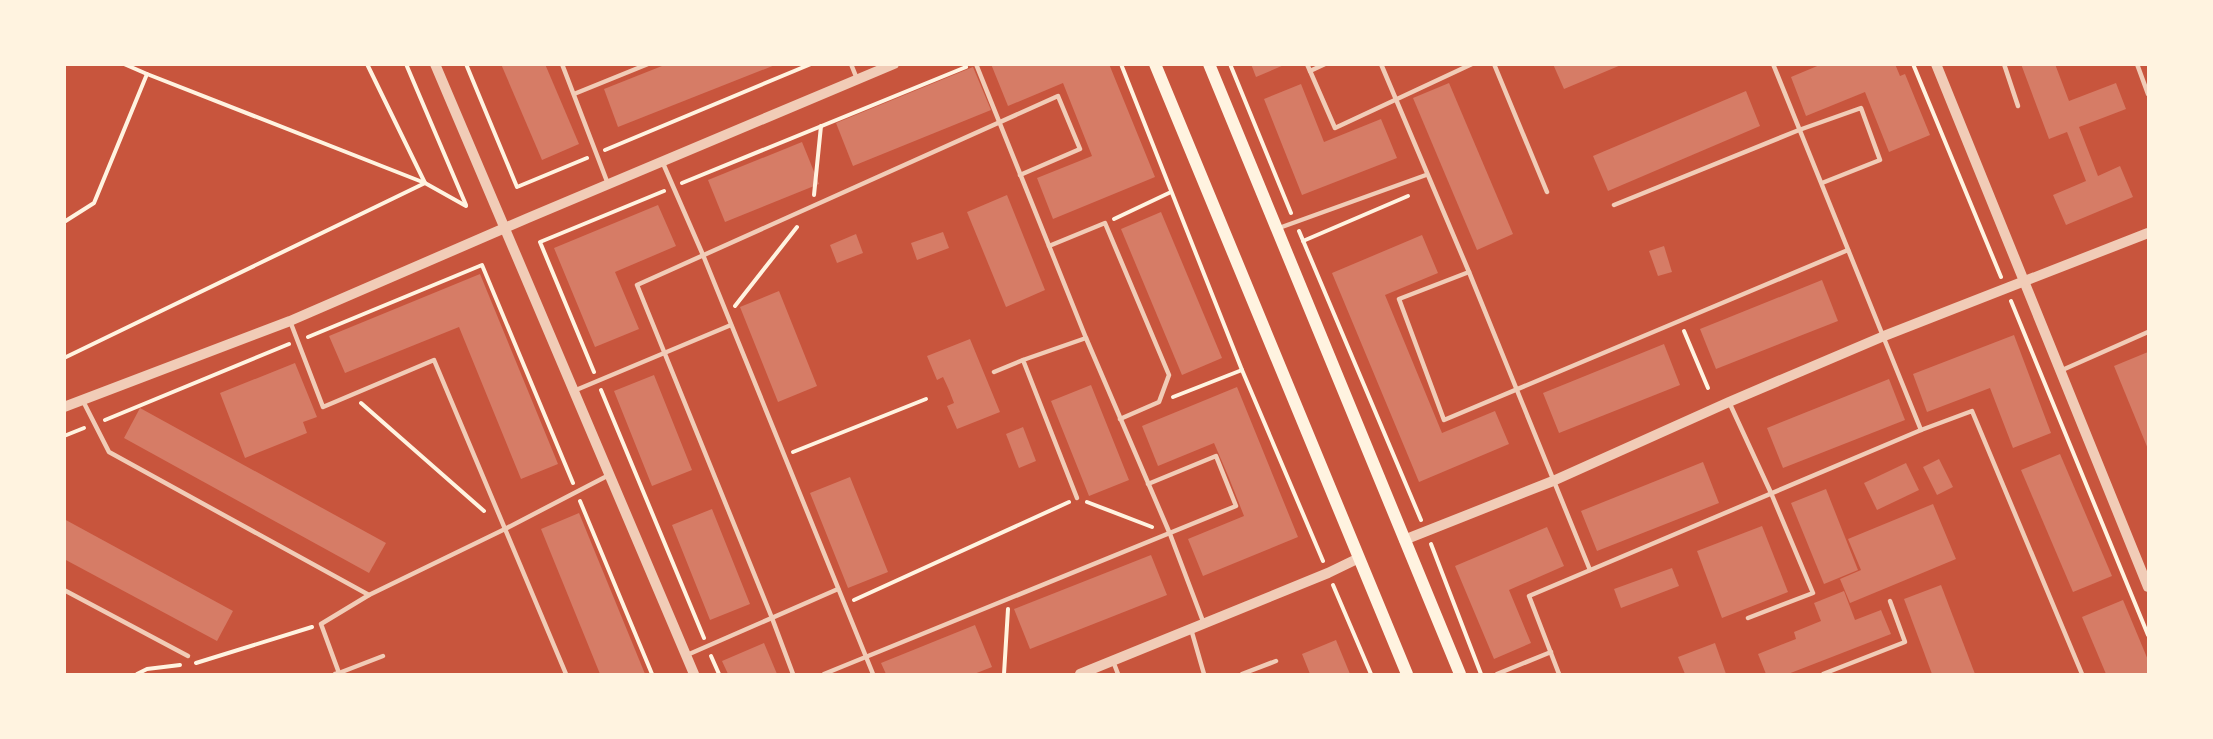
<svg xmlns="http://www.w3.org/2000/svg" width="2213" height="739" font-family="Mulish,sans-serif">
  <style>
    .building { fill: #d67c66 }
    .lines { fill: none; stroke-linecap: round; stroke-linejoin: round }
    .path { stroke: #fff3e0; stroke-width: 4 }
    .service { stroke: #f1ccb7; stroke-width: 4.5 }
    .tertiary { stroke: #f1ccb7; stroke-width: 10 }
    .secondary { stroke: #fff3e0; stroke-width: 12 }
  </style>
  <rect width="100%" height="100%" fill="#c8553d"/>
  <g class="building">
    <polygon points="501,64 545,64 579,144 542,160"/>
    <polygon points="667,64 775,64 775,65 618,127 604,89"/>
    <polygon points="991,64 1109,64 1155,177 1053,219 1037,178 1092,156 1063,83 1008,106"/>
    <polygon points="1251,64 1284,64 1284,65 1256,77"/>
    <polygon points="1553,64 1621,64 1621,65 1564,89"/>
    <polygon points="1822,64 1895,64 1900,76 1905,74 1930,135 1889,152 1865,92 1806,116 1791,77"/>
    <polygon points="2021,64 2055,64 2069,101 2116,83 2126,109 2079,127 2098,176 2120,166 2133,197 2066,225 2053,195 2086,181 2067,132 2049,139"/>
    <polygon points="973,67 991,110 853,166 836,123"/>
    <polygon points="1449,83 1513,234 1477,250 1413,98"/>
    <polygon points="1301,84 1324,142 1381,119 1397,158 1302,195 1264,99"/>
    <polygon points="1746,91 1760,126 1608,191 1593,156"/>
    <polygon points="802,142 819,184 725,222 708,180"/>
    <polygon points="1007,195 1045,290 1006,307 967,212"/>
    <polygon points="658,205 676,246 615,272 639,329 595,347 554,248"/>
    <polygon points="1161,212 1222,358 1182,375 1121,229"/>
    <polygon points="943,232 949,248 917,260 911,243"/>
    <polygon points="856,234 863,253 837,263 830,245"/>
    <polygon points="1422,235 1438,273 1385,295 1442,433 1495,411 1509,444 1419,482 1332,273"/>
    <polygon points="1664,246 1672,272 1658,276 1649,251"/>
    <polygon points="480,274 558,464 521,479 459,327 345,373 329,336"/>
    <polygon points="1822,280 1838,321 1716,369 1700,329"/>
    <polygon points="779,291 817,386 778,402 740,307"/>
    <polygon points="2014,335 2051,433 2013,448 1990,388 1927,412 1913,374"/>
    <polygon points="970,339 1000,412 957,429 947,406 954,403 949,390 943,377 937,380 927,356"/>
    <polygon points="1664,344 1680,385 1559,433 1543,393"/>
    <polygon points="2148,352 2148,449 2114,366"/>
    <polygon points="295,363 317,417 303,422 307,433 245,458 220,393"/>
    <polygon points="654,375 692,470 652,486 614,391"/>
    <polygon points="1889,379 1905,420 1783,468 1767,428"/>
    <polygon points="1091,385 1129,480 1089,496 1051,401"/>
    <polygon points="1237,387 1298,537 1203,576 1188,539 1244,516 1229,478 1214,443 1158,466 1142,426"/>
    <polygon points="140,408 386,543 369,573 124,438"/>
    <polygon points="1023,427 1036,461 1019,468 1006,434"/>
    <polygon points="2060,454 2112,576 2073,592 2021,470"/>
    <polygon points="1939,459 1953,487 1937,495 1923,467"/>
    <polygon points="1703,462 1719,503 1597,551 1581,511"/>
    <polygon points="1906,463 1919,490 1877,510 1864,483"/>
    <polygon points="850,477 888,572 848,588 810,493"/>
    <polygon points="1826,489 1858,570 1824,584 1791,503"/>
    <polygon points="1933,504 1956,559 1850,603 1840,579 1861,570 1848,539"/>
    <polygon points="712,509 750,604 710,620 672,525"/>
    <polygon points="579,513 645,674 600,674 541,529"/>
    <polygon points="64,519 233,611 217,641 64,559"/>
    <polygon points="1762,526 1788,592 1722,618 1697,551"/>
    <polygon points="1547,527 1564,566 1509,590 1531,643 1494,659 1455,566"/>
    <polygon points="1151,555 1167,595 1030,649 1014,609"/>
    <polygon points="1672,568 1679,586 1621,608 1614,589"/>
    <polygon points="1941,585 1975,674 1932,674 1904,599"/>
    <polygon points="1844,591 1855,620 1881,610 1891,634 1788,674 1766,674 1758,654 1796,639 1794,632 1821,621 1814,603"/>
    <polygon points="2123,600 2148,660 2148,674 2106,674 2082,617"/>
    <polygon points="975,625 992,667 974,674 886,674 881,663"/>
    <polygon points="1336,640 1350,674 1310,674 1302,654"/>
    <polygon points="764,643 777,674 728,674 722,661"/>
    <polygon points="1715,643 1726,674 1685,674 1678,657"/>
  </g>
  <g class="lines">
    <g class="path">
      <polyline points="124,64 147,74"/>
      <polyline points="406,64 466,205"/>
      <polyline points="466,64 517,187 587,158"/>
      <polyline points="1121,64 1242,370 1323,561"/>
      <polyline points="1230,64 1291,213"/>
      <polyline points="1913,64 2001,277"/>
      <polyline points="605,150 811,64"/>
      <polyline points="682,183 966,67"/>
      <polyline points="814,195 821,126"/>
      <polyline points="1114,219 1171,192"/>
      <polyline points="64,222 94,203 147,74 425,183 466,206"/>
      <polyline points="1299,231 1421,520"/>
      <polyline points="1303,241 1408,196"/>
      <polyline points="2011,301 2148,635"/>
      <polyline points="735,306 797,227"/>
      <polyline points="1684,331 1708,388"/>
      <polyline points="308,337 482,265 573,483"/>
      <polyline points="64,358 425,183 367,64"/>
      <polyline points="594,372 540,242 664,191"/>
      <polyline points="601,390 704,638"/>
      <polyline points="1173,397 1242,370"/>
      <polyline points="361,403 484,511"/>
      <polyline points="105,420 289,344"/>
      <polyline points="64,436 84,428"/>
      <polyline points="793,452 926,399"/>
      <polyline points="580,501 652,674"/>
      <polyline points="1087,502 1152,527"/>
      <polyline points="1431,544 1481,674"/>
      <polyline points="1333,585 1371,674"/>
      <polyline points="854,600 1069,502"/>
      <polyline points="711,656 719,674"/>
      <polyline points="196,663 312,627"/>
      <polyline points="137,674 147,669 180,665"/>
      <polyline points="1004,674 1008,609"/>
    </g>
    <g class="service">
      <polyline points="562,64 608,184"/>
      <polyline points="851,64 857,79"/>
      <polyline points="976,64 1086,338 1170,534 1204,624"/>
      <polyline points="1307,64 1335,128 1472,64"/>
      <polyline points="1381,64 1469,272 1590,570"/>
      <polyline points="1494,64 1547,192"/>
      <polyline points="1773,64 1921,430"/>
      <polyline points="2004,64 2018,106"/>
      <polyline points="2137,64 2148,94"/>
      <polyline points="1310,71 1325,64"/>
      <polyline points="574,94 648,64"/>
      <polyline points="662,161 703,255 873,674"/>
      <polyline points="1614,205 1799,130 1861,108 1880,160 1822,183"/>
      <polyline points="1279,228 1426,175"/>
      <polyline points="1049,246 1105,223 1169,375 1159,402 1120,419"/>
      <polyline points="1469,272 1399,299 1444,420 1848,250"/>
      <polyline points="290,321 323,407 434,360 566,674"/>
      <polyline points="2060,371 2148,332"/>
      <polyline points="994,372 1023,360"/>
      <polyline points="576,390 731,325"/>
      <polyline points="83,401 109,452 369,595"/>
      <polyline points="1729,402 1771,493 1813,593 1748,618"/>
      <polyline points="1077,498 1023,360 1086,338"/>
      <polyline points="64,590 188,656"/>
      <polyline points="1191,629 1204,674"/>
      <polyline points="687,655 838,589"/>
      <polyline points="1113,661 1118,674"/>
      <polyline points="339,673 383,656"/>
      <polyline points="335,674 339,673 321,624 369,595 505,529 609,475"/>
      <polyline points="793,674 772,618 637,285 1058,96 1080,149 1020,175"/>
      <polyline points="824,674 1236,506 1216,456 1148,484"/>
      <polyline points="1242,674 1276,661"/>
      <polyline points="1497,674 1551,652"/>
      <polyline points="1559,674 1529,596 1921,430 1972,411 2082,674"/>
      <polyline points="1823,674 1905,642 1890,601"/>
    </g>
    <g class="tertiary">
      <polyline points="435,64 694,674"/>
      <polyline points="1936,64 2148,587"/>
      <polyline points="64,407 290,321 528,218 894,64"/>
      <polyline points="1404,540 1553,481 1729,402 1884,336 2148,233"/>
      <polyline points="1080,674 1328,573 1359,558"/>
    </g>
    <g class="secondary">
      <polyline points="1155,64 1407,674"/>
      <polyline points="1209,64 1460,674"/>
    </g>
  </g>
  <rect width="2213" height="739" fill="none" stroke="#fff3e0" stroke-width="132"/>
</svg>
